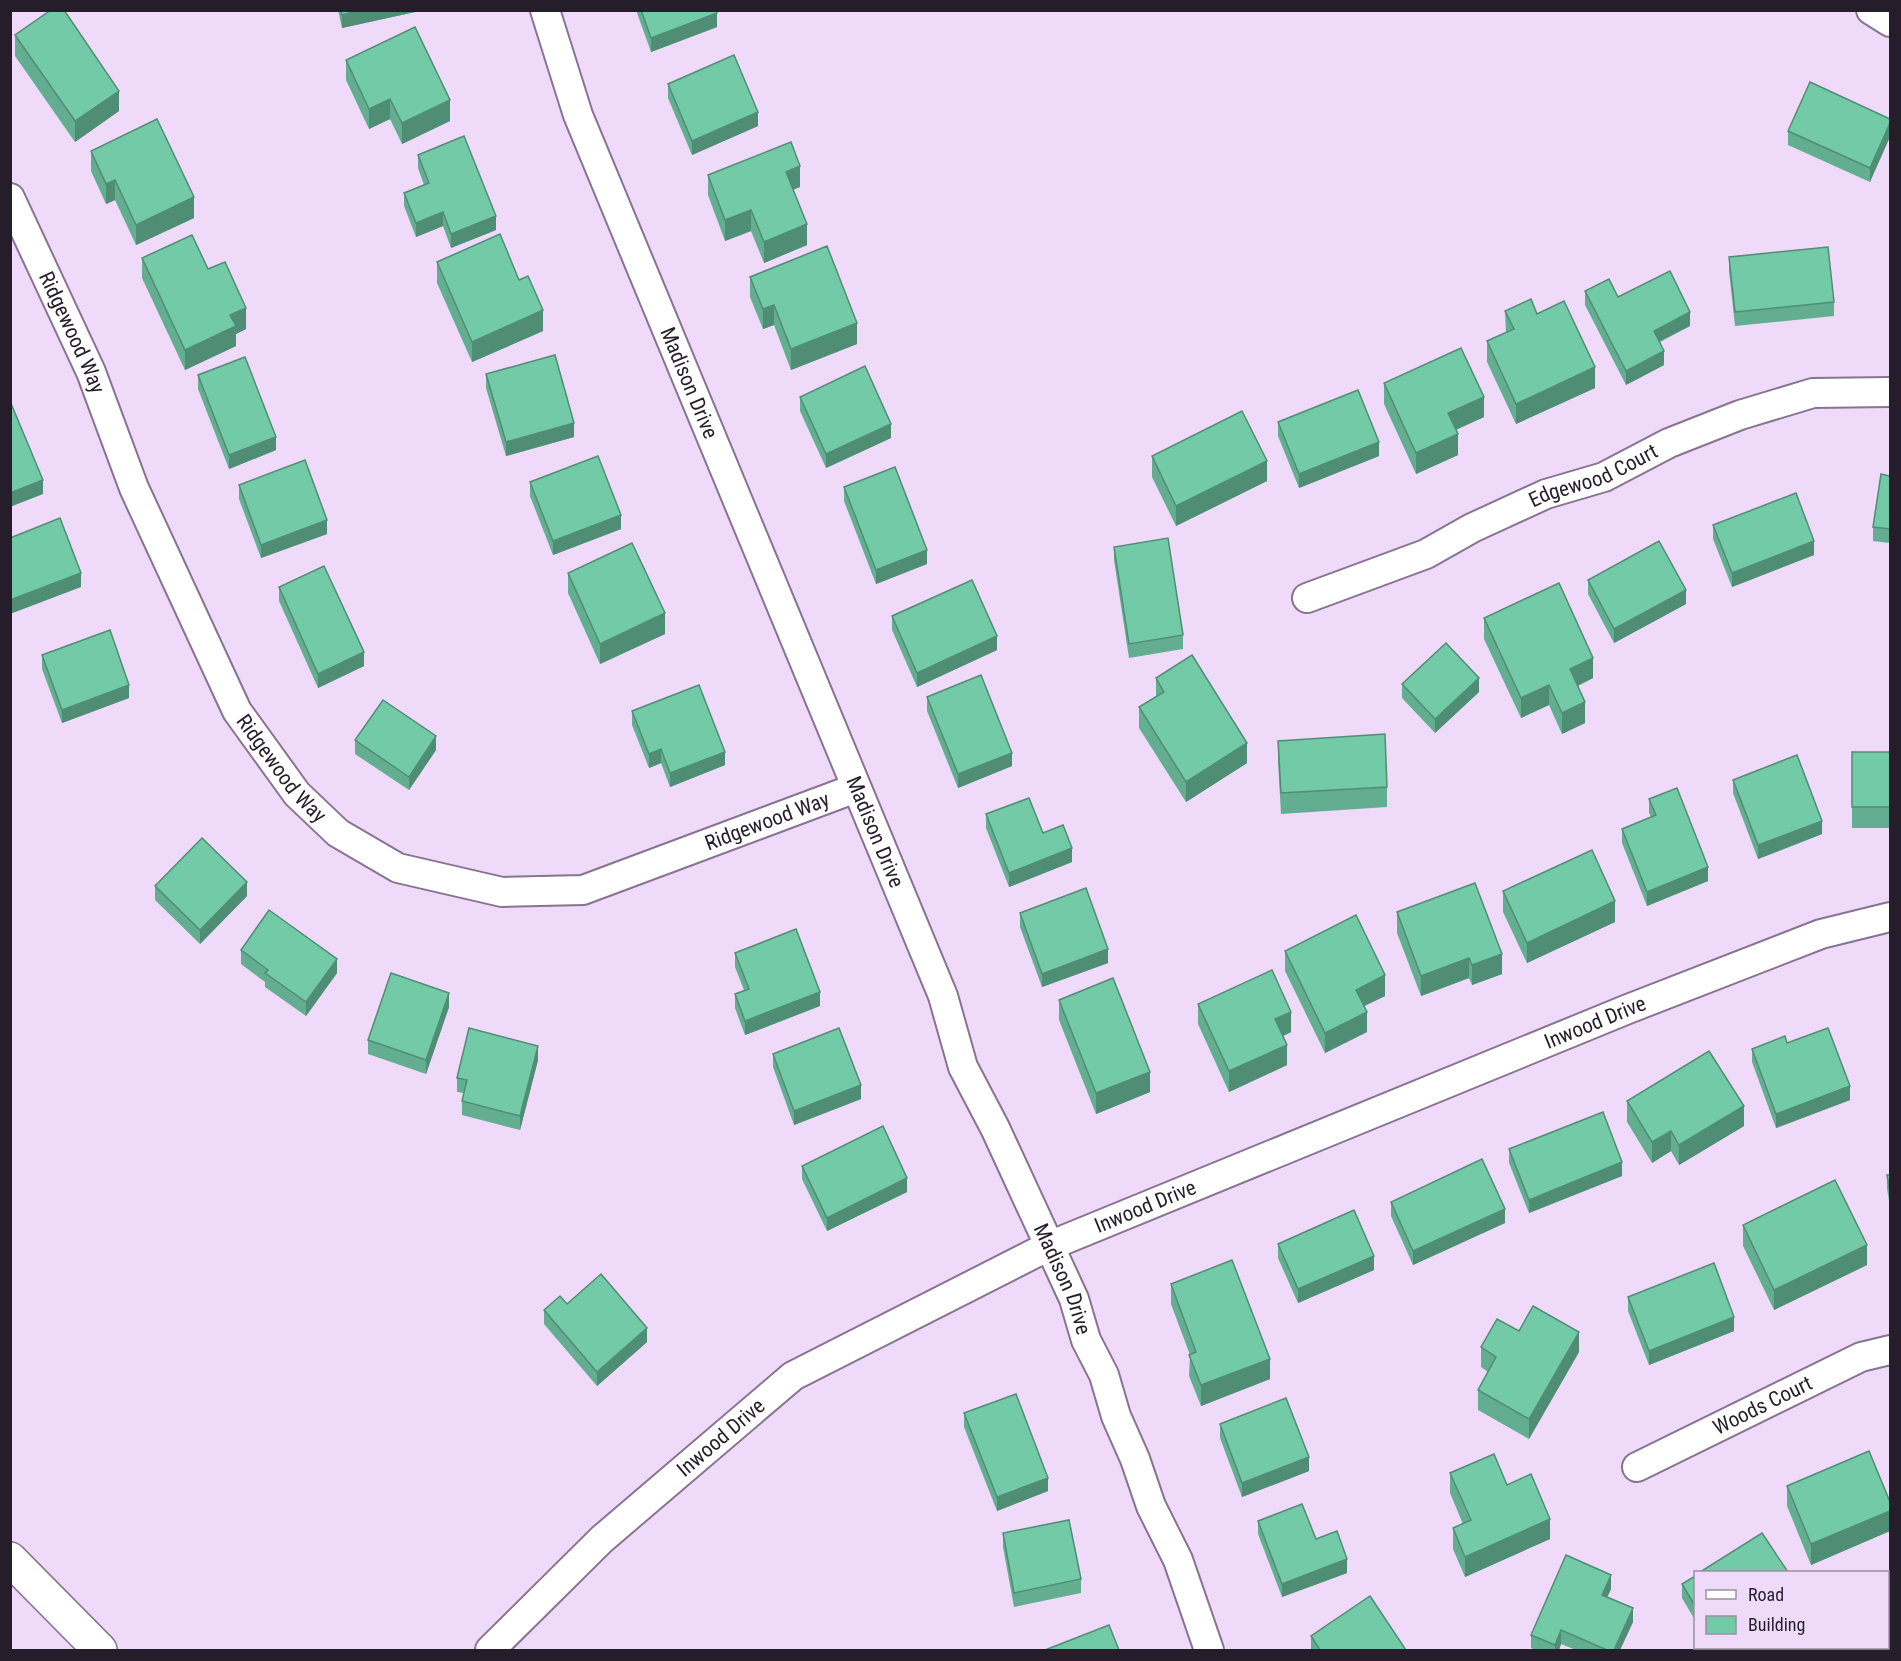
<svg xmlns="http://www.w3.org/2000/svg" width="1901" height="1661" font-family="'Roboto Condensed',sans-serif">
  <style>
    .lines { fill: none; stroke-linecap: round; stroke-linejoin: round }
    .street-casing { stroke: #867490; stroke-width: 32 }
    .secondary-casing { stroke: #867490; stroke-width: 36 }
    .street { stroke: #fff; stroke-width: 28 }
    .secondary { stroke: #fff; stroke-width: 33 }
    .wall { fill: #63ae90 }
    .shaded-wall { fill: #508d75 }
    .building { fill: #73caa7; stroke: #508d75; stroke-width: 1.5 }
    .labels { text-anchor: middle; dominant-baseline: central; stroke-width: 6; stroke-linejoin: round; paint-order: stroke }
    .street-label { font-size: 21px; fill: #251e2a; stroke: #efdafa }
  </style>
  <rect width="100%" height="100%" fill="#efdafa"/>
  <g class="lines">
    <defs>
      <g id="street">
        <path id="s1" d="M545,10L578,115L943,996L963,1067L995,1128L1074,1299L1086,1340L1104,1375L1116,1416L1135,1459L1151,1506L1178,1560L1209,1650"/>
        <polyline points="1871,10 1890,22"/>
        <path id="s2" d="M10,198L91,372L134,488L237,711L297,794L338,833L398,868L502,892L583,890L856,788"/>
        <path id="s3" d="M1307,598L1426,554L1472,528L1546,494L1604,477L1669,443L1740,415L1813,393L1890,392"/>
        <path id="s4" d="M1637,1467L1861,1357L1890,1350"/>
        <path id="s5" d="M490,1650L602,1539L793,1376L1049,1246L1628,1009L1821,934L1890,917"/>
      </g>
      <polyline id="secondary" points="10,1559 100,1650"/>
    </defs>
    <use href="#street" class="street-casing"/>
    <use href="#secondary" class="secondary-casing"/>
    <use href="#street" class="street"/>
    <use href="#secondary" class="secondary"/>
  </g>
  <g class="wall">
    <polygon points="338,10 415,10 415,12 342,28"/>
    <polygon points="636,10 717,10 717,27 651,52"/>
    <polygon points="15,35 119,111 75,142 15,56"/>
    <polygon points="346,60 450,121 402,144 390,119 369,129 346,80"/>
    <polygon points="668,84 758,126 692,155 668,98"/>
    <polygon points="1890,119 1870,182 1788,145 1788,131"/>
    <polygon points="91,151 194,218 136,245 115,200 106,204 91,171"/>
    <polygon points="418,155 496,230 451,248 443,226 416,237 404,206 404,193 424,185 418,168"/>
    <polygon points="708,175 800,187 793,190 807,245 764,263 751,231 725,241 708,195"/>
    <polygon points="1729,257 1834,302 1834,316 1735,326 1729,271"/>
    <polygon points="142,258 208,269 246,329 236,334 236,346 185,370 142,278"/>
    <polygon points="437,262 519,280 543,331 472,362 437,283"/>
    <polygon points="750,277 857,344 791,370 774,325 763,329 750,297"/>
    <polygon points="1585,291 1618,297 1690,326 1660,342 1664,365 1626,385 1585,305"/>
    <polygon points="1505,311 1537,314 1595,388 1516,424 1487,362 1487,341 1506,333"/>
    <polygon points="486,374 574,437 506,456 486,388"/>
    <polygon points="198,375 276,450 229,469 198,389"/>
    <polygon points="1384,383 1484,417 1456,430 1458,455 1416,474 1384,404"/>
    <polygon points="800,397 891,438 826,468 800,411"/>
    <polygon points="1278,422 1379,456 1299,488 1278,436"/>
    <polygon points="1152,456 1267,481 1176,526 1152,477"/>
    <polygon points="1890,476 1890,543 1873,541 1873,527"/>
    <polygon points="530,482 621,529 553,555 530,496"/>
    <polygon points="239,485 327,534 261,558 239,499"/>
    <polygon points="844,487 927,564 876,584 844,501"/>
    <polygon points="1713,525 1814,555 1732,587 1713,539"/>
    <polygon points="1114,547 1183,635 1183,649 1129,658 1114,560"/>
    <polygon points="568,573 665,634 600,664 568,593"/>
    <polygon points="1588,580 1686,604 1614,643 1588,594"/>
    <polygon points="279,587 364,666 318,688 279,601"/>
    <polygon points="892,616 997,650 917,687 892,630"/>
    <polygon points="1484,618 1593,678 1578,686 1585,723 1562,734 1549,705 1521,718 1484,639"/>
    <polygon points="42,655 129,698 62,723 42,669"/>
    <polygon points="1156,678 1247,763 1186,802 1139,728 1139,707 1156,697"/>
    <polygon points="1402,684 1479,692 1435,733 1402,698"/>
    <polygon points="927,697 1012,766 958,788 927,711"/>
    <polygon points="632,711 725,765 670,787 661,763 649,768 632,725"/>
    <polygon points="355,740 436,750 409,790 355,754"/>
    <polygon points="1278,741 1387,787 1387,807 1281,814 1278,761"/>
    <rect x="1852" y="752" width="38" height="76"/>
    <polygon points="1733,780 1822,834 1758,859 1733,793"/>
    <polygon points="1649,799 1708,881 1647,906 1622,843 1622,829 1651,817 1649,813"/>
    <polygon points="986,814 1043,833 1072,862 1009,887 986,828"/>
    <polygon points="155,886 247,896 200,944 155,900"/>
    <polygon points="1503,891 1615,922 1527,963 1503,912"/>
    <polygon points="1397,912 1502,974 1472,985 1469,978 1421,996 1397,933"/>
    <polygon points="1020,913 1108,963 1042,987 1020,927"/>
    <polygon points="241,950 337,973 306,1016 265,987 265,982 241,964"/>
    <polygon points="1285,951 1385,996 1364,1006 1367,1032 1325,1053 1285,971"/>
    <polygon points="735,953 820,1006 745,1035 735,1008 735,994 744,990 735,967"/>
    <polygon points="1059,1000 1150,1092 1096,1114 1059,1020"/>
    <polygon points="1198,1004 1291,1032 1283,1036 1287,1065 1229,1092 1198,1024"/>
    <polygon points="449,1007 426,1074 368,1054 368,1040"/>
    <polygon points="1752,1049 1850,1100 1776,1128 1752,1062"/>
    <polygon points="773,1054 861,1099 794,1125 773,1067"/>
    <polygon points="538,1060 520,1130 462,1115 462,1101 464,1093 457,1092 457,1078"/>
    <polygon points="1627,1101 1744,1126 1679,1165 1671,1151 1652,1163 1627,1122"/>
    <polygon points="1509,1149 1622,1176 1529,1213 1509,1163"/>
    <polygon points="802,1166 907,1192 827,1231 802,1179"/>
    <polygon points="1887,1175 1890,1175 1890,1206 1887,1189"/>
    <polygon points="1391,1202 1505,1223 1413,1265 1391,1216"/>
    <polygon points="1743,1225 1867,1265 1774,1310 1743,1246"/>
    <polygon points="1278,1244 1374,1270 1298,1303 1278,1258"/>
    <polygon points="1171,1284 1270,1379 1201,1406 1189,1376 1190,1355 1171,1304"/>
    <polygon points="1628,1297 1734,1331 1649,1365 1628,1311"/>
    <polygon points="567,1304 647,1342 597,1386 544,1324 544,1310"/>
    <polygon points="1519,1331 1579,1352 1529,1439 1478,1410 1478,1390 1488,1372 1481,1367 1481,1347"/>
    <polygon points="964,1413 1048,1491 997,1511 964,1427"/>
    <polygon points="1220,1424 1309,1471 1242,1497 1220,1438"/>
    <polygon points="1450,1473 1507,1485 1550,1539 1465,1577 1453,1549 1453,1528 1463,1524 1450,1493"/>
    <polygon points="1787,1486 1890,1502 1890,1531 1811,1565 1787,1506"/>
    <polygon points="1258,1521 1316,1539 1347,1573 1282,1597 1258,1534"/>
    <polygon points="1003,1533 1081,1579 1081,1593 1014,1607 1003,1547"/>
    <polygon points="1695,1576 1695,1620 1682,1598 1682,1584"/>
    <polygon points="1611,1589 1607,1597 1633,1622 1620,1650 1576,1650 1561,1644 1559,1650 1535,1650 1531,1648 1531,1635"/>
    <polygon points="1311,1636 1406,1650 1311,1650"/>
  </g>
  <g class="shaded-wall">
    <polygon points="360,10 415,10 415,12 342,28 342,15"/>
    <polygon points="717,13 717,27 651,52 651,38"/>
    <polygon points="119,91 119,111 75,142 75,121"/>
    <polygon points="390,99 390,119 369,129 369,109"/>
    <polygon points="450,100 450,121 402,144 402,123"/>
    <polygon points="758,112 758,126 692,155 692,141"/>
    <polygon points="1890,123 1890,137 1870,182 1870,168"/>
    <polygon points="800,166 800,187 786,192 786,172"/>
    <polygon points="115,180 115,200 106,204 106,184"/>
    <polygon points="194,197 194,218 136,245 136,225"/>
    <polygon points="751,210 751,231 725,241 725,220"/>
    <polygon points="443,212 443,226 416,237 416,223"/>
    <polygon points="496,216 496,230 451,248 451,234"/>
    <polygon points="807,224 807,245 764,263 764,242"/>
    <polygon points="774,305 774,325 763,329 763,309"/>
    <polygon points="246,308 246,329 236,334 236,346 185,370 185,350 230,315"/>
    <polygon points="543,310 543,331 472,362 472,342"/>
    <polygon points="1690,312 1690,326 1654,344 1654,331"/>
    <polygon points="857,323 857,344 791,370 791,349"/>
    <polygon points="1664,351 1664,365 1626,385 1626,371"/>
    <polygon points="1595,367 1595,388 1516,424 1516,404"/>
    <polygon points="1484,397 1484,417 1448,433 1448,413"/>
    <polygon points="574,423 574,437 506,456 506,442"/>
    <polygon points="891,424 891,438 826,468 826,454"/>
    <polygon points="1458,434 1458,455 1416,474 1416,453"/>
    <polygon points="276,437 276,450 229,469 229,455"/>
    <polygon points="1379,442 1379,456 1299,488 1299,474"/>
    <polygon points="1267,461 1267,481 1176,526 1176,506"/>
    <polygon points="43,480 43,494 10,507 10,493"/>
    <polygon points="621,515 621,529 553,555 553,541"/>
    <polygon points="327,520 327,534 261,558 261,545"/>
    <polygon points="1814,541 1814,555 1732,587 1732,573"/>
    <polygon points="927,550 927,564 876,584 876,570"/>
    <polygon points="81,573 81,587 10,614 10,600"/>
    <polygon points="1686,590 1686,604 1614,643 1614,629"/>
    <polygon points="665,613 665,634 600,664 600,644"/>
    <polygon points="997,636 997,650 917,687 917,673"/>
    <polygon points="364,652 364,666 318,688 318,674"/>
    <polygon points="1593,658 1593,678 1570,689 1570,669"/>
    <polygon points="1479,678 1479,692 1435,733 1435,719"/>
    <polygon points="129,685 129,698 62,723 62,710"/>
    <polygon points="1549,685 1549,705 1521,718 1521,698"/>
    <polygon points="1585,702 1585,723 1562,734 1562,713"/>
    <polygon points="436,736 436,750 409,790 409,777"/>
    <polygon points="1247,743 1247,763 1186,802 1186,782"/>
    <polygon points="661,749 661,763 649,768 649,754"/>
    <polygon points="725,752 725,765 670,787 670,773"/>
    <polygon points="1012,753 1012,766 958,788 958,774"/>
    <polygon points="1822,821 1822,834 1758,859 1758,845"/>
    <polygon points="1072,848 1072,862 1009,887 1009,873"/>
    <polygon points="1708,867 1708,881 1647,906 1647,892"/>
    <polygon points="247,882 247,896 200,944 200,930"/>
    <polygon points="1615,901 1615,922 1527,963 1527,943"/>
    <polygon points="1108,949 1108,963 1042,987 1042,974"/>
    <polygon points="1502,954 1502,974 1472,985 1472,965"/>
    <polygon points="1469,958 1469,978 1421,996 1421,976"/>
    <polygon points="337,959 337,973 306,1016 306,1002"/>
    <polygon points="1385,975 1385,996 1356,1010 1356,990"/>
    <polygon points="820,992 820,1006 745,1035 745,1021"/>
    <polygon points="449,993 449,1007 426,1074 426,1060"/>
    <polygon points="1291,1012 1291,1032 1275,1040 1275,1019"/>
    <polygon points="1367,1012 1367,1032 1325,1053 1325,1033"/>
    <polygon points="1287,1045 1287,1065 1229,1092 1229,1071"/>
    <polygon points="538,1046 538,1060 520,1130 520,1116"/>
    <polygon points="1150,1072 1150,1092 1096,1114 1096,1093"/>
    <polygon points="861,1085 861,1099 794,1125 794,1111"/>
    <polygon points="1850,1086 1850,1100 1776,1128 1776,1114"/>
    <polygon points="1744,1106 1744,1126 1679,1165 1679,1145"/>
    <polygon points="1671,1131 1671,1151 1652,1163 1652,1142"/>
    <polygon points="1622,1162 1622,1176 1529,1213 1529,1200"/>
    <polygon points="907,1178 907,1192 827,1231 827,1218"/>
    <polygon points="1505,1209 1505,1223 1413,1265 1413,1251"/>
    <polygon points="1867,1245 1867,1265 1774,1310 1774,1290"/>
    <polygon points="1374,1256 1374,1270 1298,1303 1298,1289"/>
    <polygon points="1734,1317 1734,1331 1649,1365 1649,1351"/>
    <polygon points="647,1328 647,1342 597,1386 597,1372"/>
    <polygon points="1579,1332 1579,1352 1529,1439 1529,1419"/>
    <polygon points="1270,1359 1270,1379 1201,1406 1201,1385"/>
    <polygon points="1309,1457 1309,1471 1242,1497 1242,1483"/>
    <polygon points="1048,1478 1048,1491 997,1511 997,1497"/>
    <polygon points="1890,1511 1890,1531 1811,1565 1811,1544"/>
    <polygon points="1550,1519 1550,1539 1465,1577 1465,1557"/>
    <polygon points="1347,1559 1347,1573 1282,1597 1282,1584"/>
    <polygon points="1611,1575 1611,1589 1602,1609 1602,1595"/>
    <polygon points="1633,1608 1633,1622 1620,1650 1614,1650"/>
    <polygon points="1561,1630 1561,1644 1559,1650 1555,1650 1555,1645"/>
  </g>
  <g class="building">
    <polygon points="51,10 64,10 119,91 75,121 15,35"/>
    <polygon points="341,10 360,10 342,15"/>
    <polygon points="641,10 717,10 717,13 651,38"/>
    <polygon points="415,27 450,100 402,123 390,99 369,109 346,60"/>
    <polygon points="734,55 758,112 692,141 668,84"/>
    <polygon points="1810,82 1890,119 1890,123 1870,168 1788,131"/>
    <polygon points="157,119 194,197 136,225 115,180 106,184 91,151"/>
    <polygon points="464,136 496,216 451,234 443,212 416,223 404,193 429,183 418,155"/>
    <polygon points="791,142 800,166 786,172 807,224 764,242 751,210 725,220 708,175"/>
    <polygon points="500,234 519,280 528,276 543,310 472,342 437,262"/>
    <polygon points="192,235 208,269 225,262 246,308 230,315 236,326 185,350 142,258"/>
    <polygon points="827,246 857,323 791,349 774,305 763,309 750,277"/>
    <polygon points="1828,247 1834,302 1735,312 1729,257"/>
    <polygon points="1670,271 1690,312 1654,331 1664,351 1626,371 1585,291 1609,279 1618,297"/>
    <polygon points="1531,299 1537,314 1564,301 1595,367 1516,404 1487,341 1514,329 1505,311"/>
    <polygon points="1461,348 1484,397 1448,413 1458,434 1416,453 1384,383"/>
    <polygon points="555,355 574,423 506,442 486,374"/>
    <polygon points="245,357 276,437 229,455 198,375"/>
    <polygon points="865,366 891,424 826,454 800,397"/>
    <polygon points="1358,390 1379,442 1299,474 1278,422"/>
    <polygon points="10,401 43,480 10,493"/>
    <polygon points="1242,411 1267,461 1176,506 1152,456"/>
    <polygon points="598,456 621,515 553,541 530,482"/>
    <polygon points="305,460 327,520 261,545 239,485"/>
    <polygon points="895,467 927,550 876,570 844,487"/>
    <polygon points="1881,474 1890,476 1890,529 1873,527"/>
    <polygon points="1796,493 1814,541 1732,573 1713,525"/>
    <polygon points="60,518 81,573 10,600 10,538"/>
    <polygon points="1168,538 1183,635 1129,644 1114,547"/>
    <polygon points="1659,541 1686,590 1614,629 1588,580"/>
    <polygon points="632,543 665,613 600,644 568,573"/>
    <polygon points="324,566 364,652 318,674 279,587"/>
    <polygon points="972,580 997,636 917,673 892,616"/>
    <polygon points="1559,583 1593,658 1570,669 1585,702 1562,713 1549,685 1521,698 1484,618"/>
    <polygon points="110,630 129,685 62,710 42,655"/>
    <polygon points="1446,643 1479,678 1435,719 1402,684"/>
    <polygon points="1192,655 1247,743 1186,782 1139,707 1164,692 1156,678"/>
    <polygon points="981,675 1012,753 958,774 927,697"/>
    <polygon points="699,685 725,752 670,773 661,749 649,754 632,711"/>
    <polygon points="383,700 436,736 409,777 355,740"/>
    <polygon points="1385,734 1387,787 1281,793 1278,741"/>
    <rect x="1852" y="752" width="38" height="55"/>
    <polygon points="1797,755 1822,821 1758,845 1733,780"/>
    <polygon points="1677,788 1708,867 1647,892 1622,829 1656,815 1649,799"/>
    <polygon points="1029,798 1043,833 1063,825 1072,848 1009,873 986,814"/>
    <polygon points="202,838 247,882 200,930 155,886"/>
    <polygon points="1592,850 1615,901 1527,943 1503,891"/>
    <polygon points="1475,883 1502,954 1472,965 1469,958 1421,976 1397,912"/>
    <polygon points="1086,888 1108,949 1042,974 1020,913"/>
    <polygon points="269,910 337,959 306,1002 265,973 268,970 241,950"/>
    <polygon points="1356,915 1385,975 1356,990 1367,1012 1325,1033 1285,951"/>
    <polygon points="796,929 820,992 745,1021 735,994 749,989 735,953"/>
    <polygon points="1272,970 1291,1012 1275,1019 1287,1045 1229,1071 1198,1004"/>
    <polygon points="391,973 449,993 426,1060 368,1040"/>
    <polygon points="1113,978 1150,1072 1096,1093 1059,1000"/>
    <polygon points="469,1028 538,1046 520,1116 462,1101 467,1080 457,1078"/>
    <polygon points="839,1028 861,1085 794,1111 773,1054"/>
    <polygon points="1828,1028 1850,1086 1776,1114 1752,1049 1785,1036 1787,1043"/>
    <polygon points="1709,1051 1744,1106 1679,1145 1671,1131 1652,1142 1627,1101"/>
    <polygon points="1603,1112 1622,1162 1529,1200 1509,1149"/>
    <polygon points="883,1126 907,1178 827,1218 802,1166"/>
    <polygon points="1482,1159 1505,1209 1413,1251 1391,1202"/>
    <polygon points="1887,1175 1890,1175 1890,1192"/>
    <polygon points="1835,1180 1867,1245 1774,1290 1743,1225"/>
    <polygon points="1354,1210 1374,1256 1298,1289 1278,1244"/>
    <polygon points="1232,1260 1270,1359 1201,1385 1189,1355 1196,1352 1171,1284"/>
    <polygon points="1714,1263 1734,1317 1649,1351 1628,1297"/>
    <polygon points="601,1274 647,1328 597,1372 544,1310 560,1296 567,1304"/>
    <polygon points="1533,1306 1579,1332 1529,1419 1478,1390 1496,1357 1481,1347 1497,1319 1519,1331"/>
    <polygon points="1016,1394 1048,1478 997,1497 964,1413"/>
    <polygon points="1286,1398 1309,1457 1242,1483 1220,1424"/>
    <polygon points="1869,1451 1890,1502 1890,1511 1811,1544 1787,1486"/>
    <polygon points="1494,1454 1507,1485 1531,1474 1550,1519 1465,1557 1453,1528 1471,1520 1450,1473"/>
    <polygon points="1302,1504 1316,1539 1337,1531 1347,1559 1282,1584 1258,1521"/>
    <polygon points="1069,1520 1081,1579 1014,1593 1003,1533"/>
    <polygon points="1762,1533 1788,1572 1700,1572"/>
    <polygon points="1566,1555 1611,1575 1602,1595 1633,1608 1614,1650 1607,1650 1561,1630 1555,1645 1531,1635"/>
    <polygon points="1695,1576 1695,1606 1682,1584"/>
    <polygon points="1370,1596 1406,1650 1320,1650 1311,1636"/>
    <polygon points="1109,1625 1119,1650 1045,1650"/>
  </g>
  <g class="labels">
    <g class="street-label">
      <text stroke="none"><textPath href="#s2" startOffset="148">Ridgewood Way</textPath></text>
      <text stroke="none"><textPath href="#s1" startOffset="400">Madison Drive</textPath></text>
      <text stroke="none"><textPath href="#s3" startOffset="312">Edgewood Court</textPath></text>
      <text stroke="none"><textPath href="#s2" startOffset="634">Ridgewood Way</textPath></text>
      <text stroke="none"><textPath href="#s2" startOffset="1174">Ridgewood Way</textPath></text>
      <text stroke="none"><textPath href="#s1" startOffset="886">Madison Drive</textPath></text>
      <text stroke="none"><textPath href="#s5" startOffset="1286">Inwood Drive</textPath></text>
      <text stroke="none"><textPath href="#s5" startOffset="800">Inwood Drive</textPath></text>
      <text stroke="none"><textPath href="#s1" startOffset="1372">Madison Drive</textPath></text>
      <text stroke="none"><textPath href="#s4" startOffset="140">Woods Court</textPath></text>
      <text stroke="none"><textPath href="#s5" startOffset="314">Inwood Drive</textPath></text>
    </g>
  </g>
  <rect width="1901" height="1661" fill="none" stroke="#251e2a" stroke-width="24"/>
  <rect x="1694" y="1571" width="195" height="78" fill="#efdafa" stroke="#9e8fa7" stroke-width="1.5"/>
  <rect x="1706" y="1590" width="30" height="9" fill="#ffffff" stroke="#9e8fa7" stroke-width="1.5"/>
  <text x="1748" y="1601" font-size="18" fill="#251e2a">Road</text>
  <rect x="1706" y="1616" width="30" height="18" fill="#73caa7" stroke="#9e8fa7" stroke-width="1.5"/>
  <text x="1748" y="1631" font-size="18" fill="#251e2a">Building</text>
</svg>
